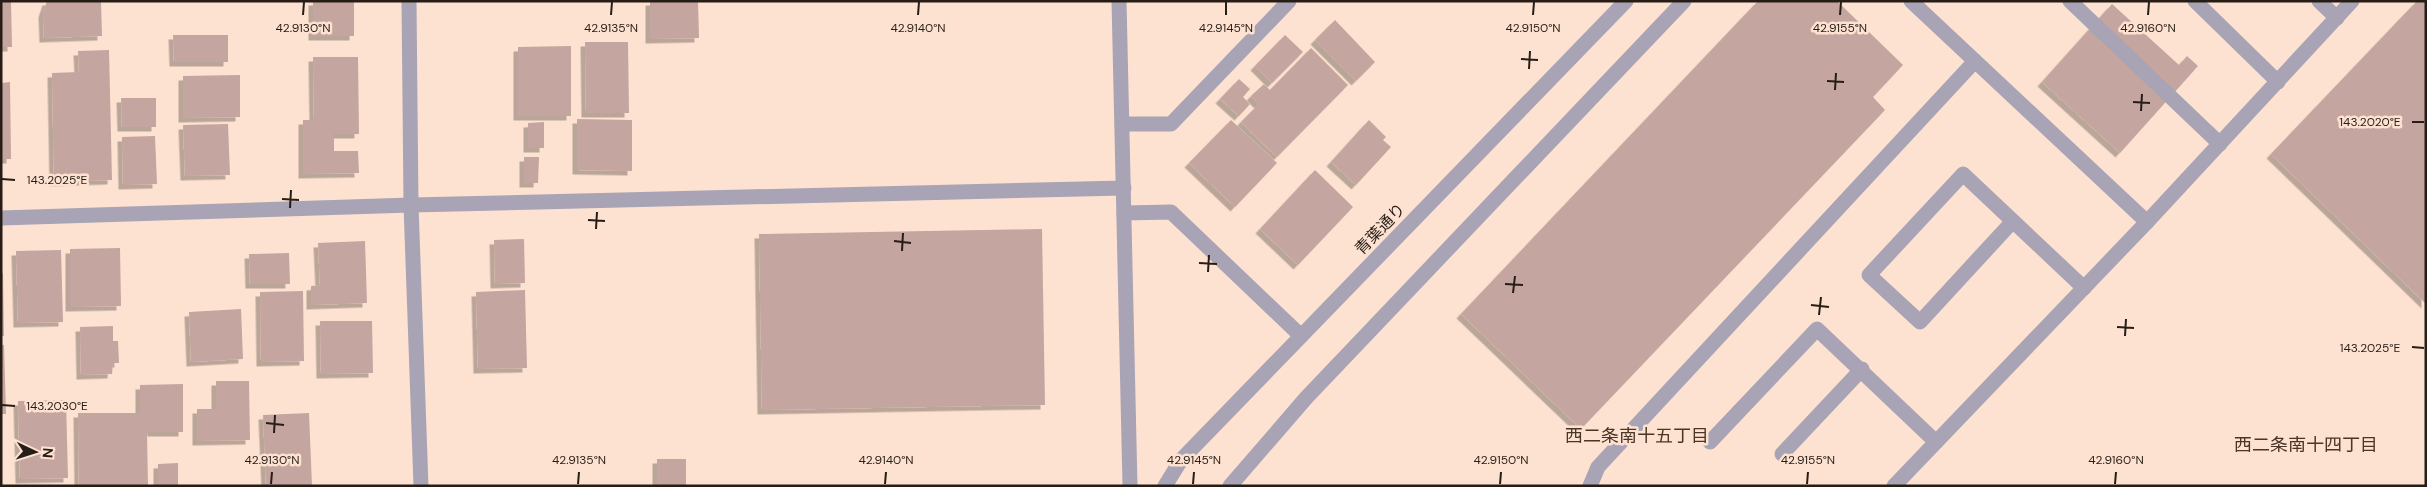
<svg xmlns="http://www.w3.org/2000/svg" width="2427" height="487" font-family="'DM Sans','Noto Sans JP',sans-serif">
  <style>
    .building { fill: #c5a59f; filter: url(#shadow) }
    .lines { fill: none; stroke-linecap: round; stroke-linejoin: round }
    .minor { stroke: #a8a4b5; stroke-width: 15 }
    .ticks { fill: none; stroke: #261d17; stroke-width: 2 }
    .labels { text-anchor: middle; dominant-baseline: central; stroke-width: 5; stroke-linejoin: round; paint-order: stroke }
    .street-label { font-size: 16px; fill: #261d17; stroke: #fee2d1 }
    .neighbourhood-label { font-size: 18px; fill: #4a3527; stroke: #fee2d1 }
    .ticks-label { font-size: 12px; text-anchor: middle; fill: #261d17; stroke: #fee2d1; stroke-width: 5; stroke-linejoin: round; paint-order: stroke }
  </style>
  <defs>
    <filter id="shadow"><feDropShadow dx="-4.5" dy="4.5" stdDeviation="0" flood-color="#0004"/></filter>
  </defs>
  <rect width="100%" height="100%" fill="#fee2d1"/>
  <g class="building">
    <polygon points="1,1 11,1 12,47 1,47"/>
    <polygon points="47,1 101,1 102,36 44,38 43,13"/>
    <rect x="313" y="1" width="41" height="35"/>
    <polygon points="650,1 698,1 699,38 650,39"/>
    <polygon points="1758,1 1837,1 1903,65 1873,97 1885,110 1581,429 1461,314"/>
    <polygon points="2417,1 2426,1 2426,304 2271,154"/>
    <polygon points="2112,4 2179,65 2187,56 2198,66 2120,153 2042,82"/>
    <polygon points="1335,20 1375,62 1356,81 1315,40"/>
    <polygon points="173,35 228,35 228,62 174,62"/>
    <polygon points="1285,35 1303,52 1272,83 1255,66"/>
    <polygon points="585,42 628,42 629,113 586,113"/>
    <polygon points="571,46 571,116 518,116 518,47"/>
    <polygon points="1311,48 1348,85 1277,157 1241,122 1259,104 1251,96 1264,84 1270,90"/>
    <polygon points="109,50 112,180 54,182 52,73 79,72 78,51"/>
    <polygon points="313,57 358,57 359,134 334,134 334,151 358,151 359,173 303,174 303,120 314,120"/>
    <polygon points="240,75 240,117 183,118 183,76"/>
    <polygon points="1239,79 1250,89 1243,97 1250,104 1239,116 1220,99"/>
    <polygon points="10,82 11,159 1,159 1,83"/>
    <polygon points="121,98 156,98 156,127 122,127"/>
    <polygon points="577,119 632,120 632,171 577,170"/>
    <polygon points="1231,120 1277,163 1235,207 1189,163"/>
    <polygon points="1369,120 1386,137 1383,140 1391,147 1356,185 1331,162"/>
    <polygon points="544,122 544,148 528,148 528,123"/>
    <polygon points="228,124 230,175 185,176 183,125"/>
    <polygon points="155,136 157,184 123,185 122,137"/>
    <polygon points="524,157 539,157 538,183 524,183"/>
    <polygon points="1315,170 1353,207 1298,265 1260,229"/>
    <polygon points="1042,229 1045,405 762,410 759,234"/>
    <polygon points="524,239 525,283 495,284 494,240"/>
    <polygon points="365,241 367,303 311,305 311,286 320,285 318,243"/>
    <polygon points="120,248 121,306 70,307 70,249"/>
    <polygon points="61,250 63,322 18,323 16,251"/>
    <polygon points="289,253 290,284 250,284 249,254"/>
    <polygon points="1,273 3,273 4,336 1,336"/>
    <polygon points="525,290 527,368 478,369 476,292"/>
    <polygon points="303,291 304,361 261,362 260,292"/>
    <polygon points="241,309 243,359 191,362 189,312"/>
    <polygon points="320,321 372,321 373,373 321,374"/>
    <polygon points="113,326 113,341 118,341 119,363 113,363 112,374 81,375 80,327"/>
    <polygon points="1,345 4,345 6,414 1,414"/>
    <polygon points="216,381 249,381 250,440 197,441 197,409 216,409"/>
    <polygon points="183,384 183,432 147,432 148,486 79,486 78,413 140,413 140,385"/>
    <polygon points="66,400 68,478 20,479 18,401"/>
    <polygon points="309,413 312,486 266,486 263,415"/>
    <rect x="657" y="459" width="29" height="27"/>
    <polygon points="178,463 178,486 158,486 158,464"/>
  </g>
  <g class="lines">
    <g class="minor">
      <polyline points="409,1 411,205 421,486"/>
      <polyline points="1119,1 1130,486"/>
      <polyline points="1911,1 2147,222"/>
      <polyline points="2070,1 2220,144"/>
      <polyline points="2195,1 2278,82"/>
      <polyline points="2319,1 2337,18"/>
      <polyline points="1122,124 1171,124 1289,1"/>
      <polyline points="1124,213 1171,212 1301,336"/>
      <polyline points="1,218 411,205 1124,188"/>
      <polyline points="2013,221 1920,322 1869,275 1963,174 2084,288"/>
      <polyline points="1710,442 1817,329 1936,442"/>
      <polyline points="1782,454 1862,369"/>
      <polyline points="1165,486 1181,460 1626,1"/>
      <polyline points="1230,486 1306,398 1684,1"/>
      <polyline points="1590,486 1598,467 1975,61"/>
      <polyline points="1894,486 2147,222 2352,1"/>
    </g>
  </g>
  <path class="ticks" d="M303,15L304,2M611,15L612,2M918,15L919,2M1226,15V2M1533,15L1534,2M1840,15L1841,2M2148,15L2149,2M1521,59L1538,60M1529,69L1530,51M1827,81L1844,82M1835,90L1836,73M2133,102L2150,103M2141,111L2142,94M2412,122H2424M2,179L15,180M282,199L299,200M290,208L291,190M588,220L605,221M596,229L597,212M894,241L911,243M902,251L903,233M1199,263L1217,264M1208,272L1209,255M1505,284L1523,285M1513,293L1515,276M1811,305L1829,307M1819,315L1821,297M2117,327L2134,328M2125,336L2126,319M2412,347L2424,348M2,405L15,406M266,423L284,425M274,433L275,415M271,484L272,472M578,484L579,472M885,484L886,472M1193,484L1194,472M1500,484L1501,472M1807,484L1808,472M2115,484L2116,472"/>
  <g class="labels">
    <g class="street-label">
      <text transform="translate(1380 229) rotate(-46)">青葉通り</text>
    </g>
    <g class="neighbourhood-label">
      <text x="1637" y="436">西二条南十五丁目</text>
      <text x="2306" y="445">西二条南十四丁目</text>
    </g>
  </g>
  <g class="ticks-label">
    <text x="303" y="32">42.9130°N</text>
    <text x="611" y="32">42.9135°N</text>
    <text x="918" y="32">42.9140°N</text>
    <text x="1226" y="32">42.9145°N</text>
    <text x="1533" y="32">42.9150°N</text>
    <text x="1840" y="32">42.9155°N</text>
    <text x="2148" y="32">42.9160°N</text>
    <text x="2370" y="126">143.2020°E</text>
    <text x="57" y="184">143.2025°E</text>
    <text x="2370" y="352">143.2025°E</text>
    <text x="57" y="410">143.2030°E</text>
    <text x="272" y="464">42.9130°N</text>
    <text x="579" y="464">42.9135°N</text>
    <text x="886" y="464">42.9140°N</text>
    <text x="1194" y="464">42.9145°N</text>
    <text x="1501" y="464">42.9150°N</text>
    <text x="1808" y="464">42.9155°N</text>
    <text x="2116" y="464">42.9160°N</text>
  </g>
  <rect width="2427" height="487" fill="none" stroke="#261d17" stroke-width="5"/>
  <g transform="translate(35 452) rotate(94)" stroke="#fee2d1" stroke-width="4" paint-order="stroke">
  <path d="M0-4L9 19L0 12L-9 19Z" fill="#261d17"/>
  <text y="-8" font-size="14" font-weight="bold" text-anchor="middle" fill="#261d17">N</text>
  </g>
</svg>
